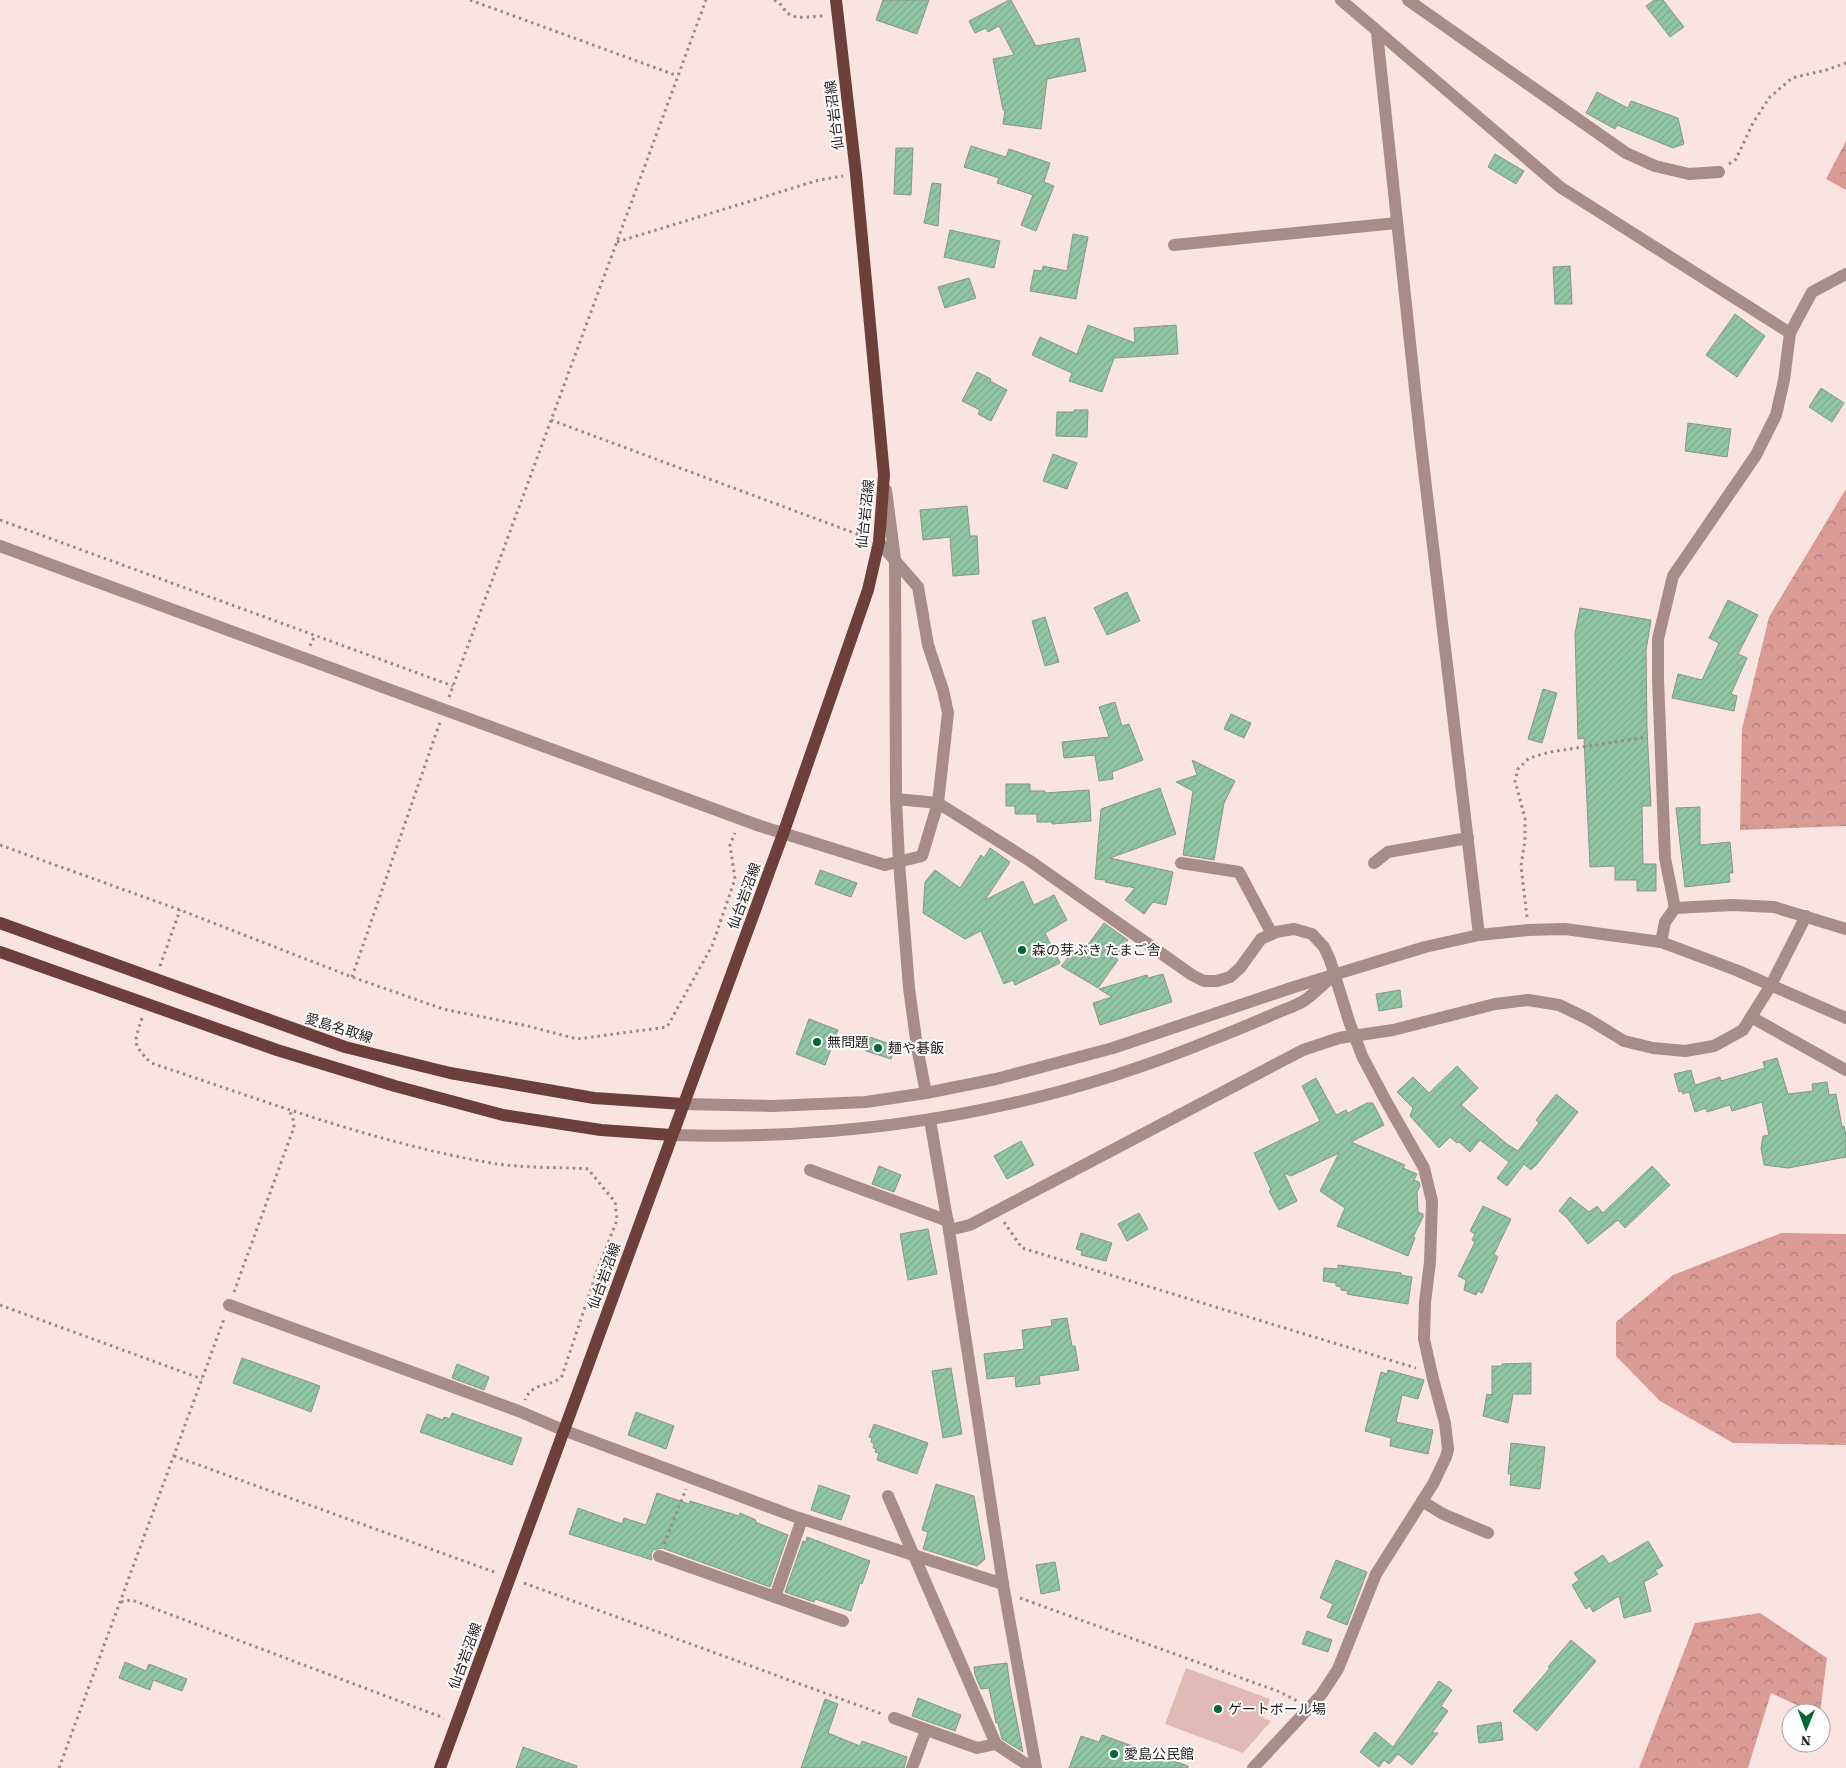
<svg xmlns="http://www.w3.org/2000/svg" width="1846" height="1768" font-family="'Source Serif 4','Noto Sans JP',serif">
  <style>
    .forest { fill: url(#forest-crowns) }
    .pitch { fill: #e1bab5 }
    .building { fill: url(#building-hatch); stroke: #86978c }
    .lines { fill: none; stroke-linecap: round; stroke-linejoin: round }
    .path { stroke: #988886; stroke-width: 3; stroke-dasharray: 2.5 4; stroke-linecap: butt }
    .minor { stroke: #a78c89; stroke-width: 12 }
    .major { stroke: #6c3f3b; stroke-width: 12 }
    .poi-dot { fill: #05663a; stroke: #fff; stroke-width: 2 }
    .labels { text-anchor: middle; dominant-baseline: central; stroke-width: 4; stroke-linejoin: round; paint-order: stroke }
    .street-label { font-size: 14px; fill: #241c1b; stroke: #fff }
    .poi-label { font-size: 14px; fill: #241c1b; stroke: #fff; text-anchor: start }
  </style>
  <defs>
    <pattern id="forest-crowns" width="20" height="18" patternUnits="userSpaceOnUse" patternTransform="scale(1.25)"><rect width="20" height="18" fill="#d99b94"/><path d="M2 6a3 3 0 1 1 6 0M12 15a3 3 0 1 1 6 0" fill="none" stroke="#b07e78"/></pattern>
    <pattern id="building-hatch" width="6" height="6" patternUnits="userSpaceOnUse" patternTransform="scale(1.25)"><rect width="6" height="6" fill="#90c6a3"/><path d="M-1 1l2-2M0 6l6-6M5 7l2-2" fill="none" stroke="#7caa8c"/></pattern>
  </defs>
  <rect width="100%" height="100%" fill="#fae4e1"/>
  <g class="forest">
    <polygon points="1846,141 1846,190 1826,179"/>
    <polygon points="1846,489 1846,826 1740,830 1742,729 1769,617"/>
    <polygon points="1781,1233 1846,1234 1846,1445 1733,1443 1660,1401 1616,1356 1616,1322 1673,1275"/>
    <polygon points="1760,1613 1827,1658 1820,1713 1814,1713 1771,1693 1748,1768 1639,1768 1695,1623"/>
  </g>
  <polygon class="pitch" points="1186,1668 1270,1699 1263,1718 1271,1721 1243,1753 1165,1724"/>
  <g class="building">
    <polygon points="883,0 929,0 917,34 876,20"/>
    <polygon points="1009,0 1011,0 1036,46 1079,38 1086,71 1047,79 1041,129 1003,124 1005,110 1003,110 993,59 1014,55 999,26 988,32 986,28 975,33 969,21"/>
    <polygon points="1654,0 1663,0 1684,27 1670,37 1646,6"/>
    <polygon points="1597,92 1628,108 1631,101 1678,118 1684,144 1673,148 1617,125 1615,129 1586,113"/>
    <polygon points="971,146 1006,157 1009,149 1050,163 1044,182 1054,186 1036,231 1021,225 1033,195 997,183 999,178 964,167"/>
    <polygon points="896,148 913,148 911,195 894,194"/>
    <polygon points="1495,154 1524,171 1516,184 1488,167"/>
    <polygon points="932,183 941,184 938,226 924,223"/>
    <polygon points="950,230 1000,241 994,268 944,257"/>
    <polygon points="1073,234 1088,237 1076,299 1030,291 1034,270 1042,271 1043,266 1067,271"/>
    <polygon points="1570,266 1572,304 1555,304 1553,267"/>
    <polygon points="969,278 976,298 945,308 938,287"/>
    <polygon points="1735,314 1765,336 1737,377 1706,355"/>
    <polygon points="1088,325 1135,343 1134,328 1176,325 1178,354 1114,358 1102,392 1069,381 1072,373 1032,355 1040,337 1077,354"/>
    <polygon points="977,372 991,379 990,381 1007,390 991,421 978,414 980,410 962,401"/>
    <polygon points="1821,388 1844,403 1832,422 1809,407"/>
    <polygon points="1074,410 1088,410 1087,437 1056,436 1057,412 1074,412"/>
    <polygon points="1688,423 1731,429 1727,457 1685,451"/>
    <polygon points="1053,454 1077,463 1067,489 1043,481"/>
    <polygon points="967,506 970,536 977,536 979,574 953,576 950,537 923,540 920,510"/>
    <polygon points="1127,592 1140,621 1107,635 1094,608"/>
    <polygon points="1728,600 1758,615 1738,654 1747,658 1731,694 1737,696 1734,711 1672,698 1678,674 1702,680 1719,643 1709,638"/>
    <polygon points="1580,608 1651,620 1646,651 1647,729 1651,806 1642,806 1643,864 1656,864 1656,891 1637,891 1637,880 1615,880 1615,866 1590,867 1584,738 1578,739 1575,634"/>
    <polygon points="1045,617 1059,662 1045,666 1032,621"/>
    <polygon points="1543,689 1557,693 1542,743 1528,739"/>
    <polygon points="1115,702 1122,726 1129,724 1143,760 1112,772 1113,779 1099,781 1095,755 1064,758 1062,742 1109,737 1099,707"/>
    <polygon points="1231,714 1251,723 1244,738 1224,729"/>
    <polygon points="1192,760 1235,781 1224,803 1214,860 1183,855 1193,791 1176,782 1197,775"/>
    <polygon points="1006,784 1030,784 1030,791 1045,791 1045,793 1089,790 1091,821 1052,824 1052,822 1037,822 1037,814 1015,814 1015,806 1006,806"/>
    <polygon points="1160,788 1176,834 1110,858 1173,872 1166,905 1153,902 1144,914 1125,900 1135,888 1130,887 1132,885 1128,887 1105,882 1106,880 1095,879 1101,809"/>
    <polygon points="1700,807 1700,845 1730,842 1733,873 1729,873 1730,882 1685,887 1676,808"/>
    <polygon points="990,848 1010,862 985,900 1023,881 1034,905 1054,895 1067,920 1045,933 1060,963 1015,985 1013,980 1004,984 981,931 965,939 923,913 925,882 935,870 960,888 981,855 984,858"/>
    <polygon points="820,870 857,883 851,897 815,884"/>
    <polygon points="1104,923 1128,940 1115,957 1118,960 1098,988 1061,966 1075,950 1081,954"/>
    <polygon points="1163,974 1172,1002 1100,1025 1093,1003 1112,997 1099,989 1147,975 1148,978"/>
    <polygon points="1400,990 1402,1007 1379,1011 1376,994"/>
    <polygon points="809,1019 838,1030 825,1065 796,1054"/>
    <polygon points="870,1037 895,1046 891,1059 866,1051"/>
    <polygon points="1777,1058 1788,1094 1813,1091 1812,1084 1827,1082 1829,1095 1836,1094 1842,1127 1844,1126 1846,1135 1846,1157 1788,1168 1764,1165 1761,1148 1763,1136 1769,1135 1762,1102 1732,1111 1730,1105 1707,1112 1706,1108 1695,1112 1689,1092 1683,1094 1682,1091 1679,1092 1674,1074 1691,1070 1695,1085 1720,1077 1721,1081 1765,1068 1763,1062"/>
    <polygon points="1457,1066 1478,1088 1461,1105 1507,1144 1518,1151 1539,1123 1536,1120 1556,1094 1578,1112 1537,1164 1531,1170 1524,1164 1507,1186 1497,1178 1509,1162 1480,1140 1470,1152 1459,1142 1457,1143 1450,1137 1439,1148 1410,1116 1413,1108 1397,1092 1413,1077 1429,1093"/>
    <polygon points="1316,1078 1336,1115 1346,1110 1348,1113 1367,1103 1373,1103 1384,1125 1351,1142 1405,1165 1403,1168 1417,1174 1414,1180 1419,1182 1420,1186 1417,1192 1418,1212 1423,1214 1423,1217 1413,1237 1415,1238 1408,1256 1337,1226 1345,1208 1320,1191 1339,1153 1291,1176 1284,1173 1297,1201 1279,1210 1269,1191 1271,1190 1254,1153 1320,1121 1302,1086"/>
    <polygon points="1021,1141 1034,1165 1007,1179 994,1156"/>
    <polygon points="879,1166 901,1175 894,1192 872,1184"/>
    <polygon points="1652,1166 1670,1185 1625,1228 1618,1220 1588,1244 1567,1218 1559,1211 1570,1197 1589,1212 1597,1206 1603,1213"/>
    <polygon points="1483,1206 1511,1219 1494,1254 1498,1257 1482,1293 1478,1291 1476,1295 1464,1290 1466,1280 1458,1276 1475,1242 1472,1240 1475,1234 1470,1231"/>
    <polygon points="1139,1213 1148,1229 1127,1241 1118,1224"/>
    <polygon points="928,1229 937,1274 908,1280 900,1234"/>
    <polygon points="1081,1233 1112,1243 1106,1261 1081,1255 1082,1251 1076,1249"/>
    <polygon points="1338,1265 1401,1273 1401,1275 1412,1277 1408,1304 1352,1295 1347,1294 1348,1291 1341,1290 1341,1287 1336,1286 1336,1283 1323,1281 1324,1268 1338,1269"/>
    <polygon points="1067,1318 1072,1346 1075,1346 1079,1370 1039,1376 1040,1384 1016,1387 1015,1376 987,1379 984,1354 1024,1349 1022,1330 1052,1326 1051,1320"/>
    <polygon points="242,1358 320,1386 311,1412 233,1383"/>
    <polygon points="1531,1363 1531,1394 1513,1394 1508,1423 1483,1416 1487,1394 1492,1395 1492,1366 1502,1366 1502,1364"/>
    <polygon points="457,1364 489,1377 484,1390 452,1378"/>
    <polygon points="951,1368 962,1434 943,1438 932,1371"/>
    <polygon points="1388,1370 1424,1380 1418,1399 1402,1395 1396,1422 1433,1430 1428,1454 1390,1446 1391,1438 1365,1431 1381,1372 1387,1374"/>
    <polygon points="636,1412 674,1426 666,1449 628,1435"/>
    <polygon points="452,1413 522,1438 512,1465 420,1432 427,1414 443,1420 444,1417 450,1419"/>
    <polygon points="874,1424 928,1443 917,1474 877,1460 879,1453 875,1452 876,1449 873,1448 874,1444 871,1442 872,1438 869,1437"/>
    <polygon points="1511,1443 1545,1447 1540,1489 1510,1485 1511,1474 1508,1474"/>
    <polygon points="936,1484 974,1496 985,1559 977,1566 923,1549 928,1532 922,1530"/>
    <polygon points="819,1485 850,1496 841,1520 811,1510"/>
    <polygon points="657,1493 689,1504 690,1501 739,1516 740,1513 756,1520 755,1522 788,1535 770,1587 662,1548 653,1550 651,1554 652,1560 569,1534 578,1508 622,1524 624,1518 646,1525"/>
    <polygon points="807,1537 870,1561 862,1584 860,1583 851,1611 815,1599 814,1602 785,1592 803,1541 806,1542"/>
    <polygon points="1648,1541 1663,1566 1655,1570 1658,1574 1644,1582 1651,1611 1624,1618 1619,1596 1593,1612 1590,1606 1586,1609 1572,1585 1579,1580 1574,1573 1603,1555 1609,1564"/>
    <polygon points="1336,1560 1367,1572 1347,1625 1327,1617 1333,1604 1320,1598"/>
    <polygon points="1055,1562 1060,1590 1041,1594 1036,1565"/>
    <polygon points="1307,1631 1332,1640 1328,1652 1302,1644"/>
    <polygon points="1571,1640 1596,1661 1537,1731 1513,1711 1550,1668 1548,1667"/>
    <polygon points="125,1662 146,1671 149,1664 187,1679 182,1691 153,1680 150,1690 119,1678"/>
    <polygon points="1007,1663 1010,1687 1023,1752 1002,1739 998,1723 996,1723 989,1688 981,1689 975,1675 974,1667"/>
    <polygon points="1439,1681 1452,1690 1441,1706 1448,1711 1432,1733 1438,1733 1412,1765 1398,1754 1389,1764 1384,1760 1379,1767 1360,1752 1375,1732 1393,1747"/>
    <polygon points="918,1698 961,1715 955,1731 912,1716"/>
    <polygon points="825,1699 838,1704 828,1733 860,1746 862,1741 907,1757 904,1768 801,1768"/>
    <polygon points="1501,1722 1503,1740 1479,1743 1477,1726"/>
    <polygon points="1102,1735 1188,1766 1188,1768 1069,1768 1081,1736 1099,1742"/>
    <polygon points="523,1747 577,1766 576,1768 516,1768"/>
  </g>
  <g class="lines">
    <g class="path">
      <polyline points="470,0 678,76"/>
      <path d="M774,0C784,5 782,9 789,14C796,20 814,16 823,16"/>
      <polyline points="1729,164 1736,159 1753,123 1769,98 1792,78 1826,70 1846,63"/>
      <polyline points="617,242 819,180 843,176"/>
      <polyline points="551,420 865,537"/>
      <polyline points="0,520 453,686"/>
      <polyline points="310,646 315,635"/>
      <polyline points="449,697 706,0"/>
      <polyline points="0,845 180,910 352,977 443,1009 528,1026 577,1039 667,1027 712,946 735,879 730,845 735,833"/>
      <polyline points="1527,917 1521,866 1525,840 1525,818 1515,781 1518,769 1529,758 1550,752 1647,737"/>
      <polyline points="160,966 180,910"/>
      <polyline points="352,977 440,722"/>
      <path d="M142,1018C134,1043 132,1044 151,1063C265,1101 378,1144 497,1164C527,1168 558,1167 588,1169L615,1202L617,1220L597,1271L562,1376C551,1388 532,1381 525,1400"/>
      <polyline points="1004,1222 1022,1248 1416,1368"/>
      <polyline points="234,1292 294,1127 293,1118 289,1110"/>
      <polyline points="0,1305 202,1379"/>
      <polyline points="174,1456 497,1573"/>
      <polyline points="664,1544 686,1489"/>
      <polyline points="524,1583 882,1714"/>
      <polyline points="1020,1598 1280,1692 1297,1701"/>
      <polyline points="121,1602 132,1600 444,1718"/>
      <polyline points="59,1768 224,1319"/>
    </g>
    <g class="minor">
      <polyline points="1341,0 1560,187 1790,333"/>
      <polyline points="1408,0 1626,153 1655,166 1689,174 1719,172"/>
      <polyline points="1377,33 1420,436 1479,935"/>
      <polyline points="1174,245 1397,223"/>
      <polyline points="886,490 895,559 896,799 899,862 909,988 917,1047 926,1093"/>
      <polyline points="0,546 760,826 885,865 922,856 938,803 948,713 943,690 928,645 918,587 879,542"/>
      <polyline points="896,799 938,803 1030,861 1192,975 1204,981 1217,981 1230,977 1240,968 1261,939 1276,932 1294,929 1312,934 1324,947 1330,960 1349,1021 1362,1056 1387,1103 1424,1168 1432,1201 1430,1262 1425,1302 1424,1339 1433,1379 1445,1423 1448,1449 1446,1457 1433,1484 1376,1574 1338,1669 1321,1695 1253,1768"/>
      <polyline points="1181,863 1239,872 1272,934"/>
      <polyline points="1374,863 1388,852 1468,838"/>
      <polyline points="1675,908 1733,905 1774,907 1846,929"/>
      <polyline points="1661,942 1665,922 1675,908 1665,858 1658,679 1658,639 1673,576 1756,455 1776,415 1784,380 1790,333 1812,292 1846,274"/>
      <polyline points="1751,1017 1846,1070"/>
      <polyline points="683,1104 773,1106 866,1102 926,1093 996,1079 1113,1048 1294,987 1425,947 1479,935 1528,930 1565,929 1661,942 1736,970 1846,1018"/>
      <polyline points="930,1120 949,1230 1003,1584 1036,1768"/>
      <path d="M672,1135C858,1141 1039,1111 1211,1040C1234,1031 1258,1021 1281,1011C1288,1008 1298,1005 1305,1000C1314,994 1322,985 1331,978"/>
      <polyline points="810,1170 948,1221"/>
      <polyline points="949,1230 970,1225 1303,1050 1339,1038 1393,1030 1495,1004 1528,1000 1559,1005 1588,1019 1624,1041 1653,1048 1685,1051 1714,1046 1743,1030 1771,985 1806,916"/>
      <polyline points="229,1305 521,1412 563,1430 796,1517 1003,1584"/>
      <polyline points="888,1496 996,1744"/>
      <polyline points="1422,1501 1443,1514 1488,1533"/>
      <polyline points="802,1519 775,1597 843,1621"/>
      <polyline points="659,1556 775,1597"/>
      <polyline points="894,1718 977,1748 996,1744 1032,1768"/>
      <polyline points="912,1768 926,1730"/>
    </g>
    <g class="major">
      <polyline points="0,923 345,1047 450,1073 594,1098 683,1104"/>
      <polyline points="0,952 277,1050 395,1086 503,1115 601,1130 672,1135"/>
      <polyline points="440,1768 783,834 868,590 879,542 884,475 856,174 836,0"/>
    </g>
  </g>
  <g class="poi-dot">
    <circle cx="1022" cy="950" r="5"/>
    <circle cx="817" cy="1042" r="5"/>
    <circle cx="878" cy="1048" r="5"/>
    <circle cx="1218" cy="1709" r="5"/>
    <circle cx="1114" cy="1754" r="5"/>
  </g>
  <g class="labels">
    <g class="street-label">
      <text transform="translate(834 115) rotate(-97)">仙台岩沼線</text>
      <text transform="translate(865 514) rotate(-84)">仙台岩沼線</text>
      <text transform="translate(744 896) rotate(-70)">仙台岩沼線</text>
      <text transform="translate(339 1028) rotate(17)">愛島名取線</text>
      <text transform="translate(604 1276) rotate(-70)">仙台岩沼線</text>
      <text transform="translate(465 1656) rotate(-70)">仙台岩沼線</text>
    </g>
    <g class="poi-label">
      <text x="1032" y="950">森の芽ぶき たまご舎</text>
      <text x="827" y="1042">無問題</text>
      <text x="888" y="1048">麺や碁飯</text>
      <text x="1228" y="1709">ゲートボール場</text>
      <text x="1124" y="1754">愛島公民館</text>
    </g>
  </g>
  <g transform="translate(1806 1728) rotate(181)"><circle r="24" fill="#ffffff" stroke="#a7a4a4"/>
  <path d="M0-4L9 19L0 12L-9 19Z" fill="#05663a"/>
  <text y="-8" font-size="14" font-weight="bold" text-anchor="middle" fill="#241c1b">N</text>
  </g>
</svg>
